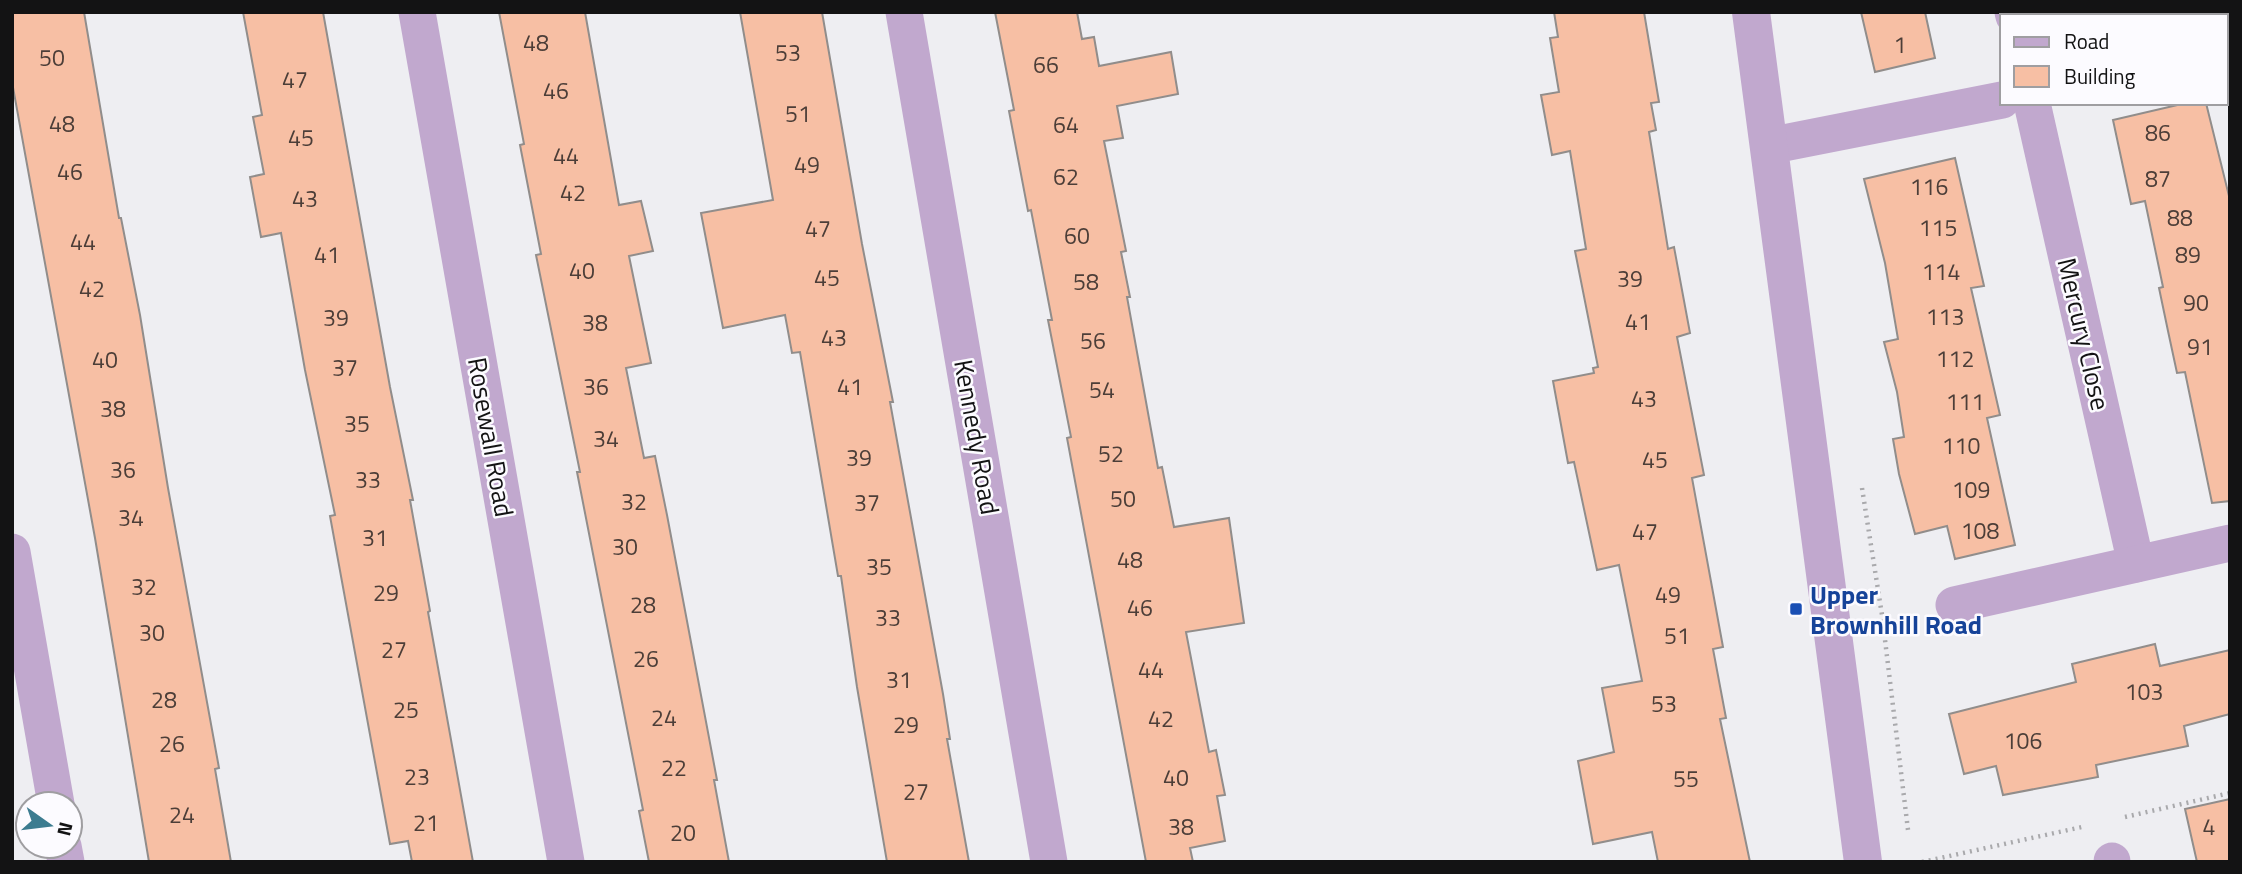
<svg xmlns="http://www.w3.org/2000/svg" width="2242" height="874" font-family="'Titillium Web',sans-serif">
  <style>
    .building { fill: #f7bfa4; stroke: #918d8b; stroke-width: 2 }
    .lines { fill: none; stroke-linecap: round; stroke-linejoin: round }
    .path { stroke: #a9a9ac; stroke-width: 4.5; stroke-dasharray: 2 5; stroke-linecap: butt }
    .minor { stroke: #c1a8ce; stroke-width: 37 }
    .tertiary { stroke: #c1a8ce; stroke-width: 38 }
    .transit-dot { fill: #1a4fb4; stroke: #fcfbff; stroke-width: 2.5 }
    .labels { text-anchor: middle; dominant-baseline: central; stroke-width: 5; stroke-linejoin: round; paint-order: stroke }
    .number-label { font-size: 23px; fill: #4c3e38 }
    .street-label { font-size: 26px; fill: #131314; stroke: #fcfbff }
    .transit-label { font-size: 26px; font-weight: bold; fill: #164399; stroke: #fcfbff; text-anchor: start }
  </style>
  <rect width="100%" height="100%" fill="#eeeef2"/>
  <g class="building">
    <polygon points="12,12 84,12 119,218 121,218 140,315 168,488 219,768 215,769 231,862 149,862 95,538 12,82"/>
    <polygon points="243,12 323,12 390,387 413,500 410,500 430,611 428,612 473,862 412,862 408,841 390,844 330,516 335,515 305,370 281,233 261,237 250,177 264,174 253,117 262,115"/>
    <polygon points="499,12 585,12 619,205 641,201 653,251 629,256 651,363 626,368 644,458 655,456 667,515 717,780 714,780 729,862 649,862 639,811 643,810 577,472 580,472 536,255 541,254 520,145 524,144"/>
    <polygon points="740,12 822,12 862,244 893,402 890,402 943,694 950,739 947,739 969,862 887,862 857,687 841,576 838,576 800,352 792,353 785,315 723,328 701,213 773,200"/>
    <polygon points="995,12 1077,12 1082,39 1094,37 1099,66 1171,52 1178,94 1117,106 1123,138 1104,141 1126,251 1121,252 1130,297 1127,297 1158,468 1162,467 1174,527 1229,518 1244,623 1186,632 1209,752 1216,750 1225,795 1217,796 1225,841 1190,848 1193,862 1146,862 1067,438 1071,437 1048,320 1052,320 1031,210 1028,211 1009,111 1014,110"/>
    <polygon points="1554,12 1644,12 1659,102 1651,103 1656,130 1649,132 1668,249 1674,247 1690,333 1677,337 1704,475 1692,478 1723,647 1713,649 1726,718 1720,719 1750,862 1658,862 1652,832 1593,844 1578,761 1614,752 1602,688 1642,681 1619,565 1597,570 1574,462 1568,463 1553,381 1594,373 1593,368 1598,367 1575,251 1586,249 1570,151 1552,155 1541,95 1559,92 1550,38 1558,37"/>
    <polygon points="1861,12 1925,12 1935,58 1875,72"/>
    <polygon points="2186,103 2206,103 2230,200 2230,501 2212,503 2185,372 2177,373 2168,331 2159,288 2163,287 2145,201 2131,204 2113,120"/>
    <polygon points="1955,158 1984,286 1971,288 2000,415 1987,418 2015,545 1955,559 1947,526 1915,534 1899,474 1893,439 1904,437 1897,392 1884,342 1898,339 1885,263 1864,179"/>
    <polygon points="2155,644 2160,666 2230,650 2230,714 2184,726 2188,746 2096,765 2098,777 2003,795 1996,766 1964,774 1949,714 2076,682 2072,664"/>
    <polygon points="2230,799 2230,862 2197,862 2185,809"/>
  </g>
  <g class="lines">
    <g class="path">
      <polyline points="1862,488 1882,615 1908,830"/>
      <polyline points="2125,817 2230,793"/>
      <polyline points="1922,862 2082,827"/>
    </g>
    <g class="minor">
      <polyline points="417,12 566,862"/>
      <polyline points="904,12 1049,862"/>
      <polyline points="2013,12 2014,16"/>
      <polyline points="2226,47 2230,46"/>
      <polyline points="2032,103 2136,564"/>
      <polyline points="1769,146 2002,100"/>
      <polyline points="12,552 56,804"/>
      <polyline points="1954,605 2230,543"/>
      <polyline points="63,846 66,862"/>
      <polyline points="2112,861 2112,862"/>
    </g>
    <polyline class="tertiary" points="1751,12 1863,862"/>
  </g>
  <rect class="transit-dot" x="1789" y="602" width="14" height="14" rx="3.5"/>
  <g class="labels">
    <g class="number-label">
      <text x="536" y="42">48</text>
      <text x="1900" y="44">1</text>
      <text x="788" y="52">53</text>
      <text x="52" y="57">50</text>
      <text x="1046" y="64">66</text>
      <text x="295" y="79">47</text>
      <text x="556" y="90">46</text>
      <text x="798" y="113">51</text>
      <text x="62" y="123">48</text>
      <text x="1066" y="124">64</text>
      <text x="2158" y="132">86</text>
      <text x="301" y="137">45</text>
      <text x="566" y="155">44</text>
      <text x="807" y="164">49</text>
      <text x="70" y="171">46</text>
      <text x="1066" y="176">62</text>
      <text x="2158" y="178">87</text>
      <text x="1929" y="186">116</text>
      <text x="573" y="192">42</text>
      <text x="305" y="198">43</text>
      <text x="2180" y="217">88</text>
      <text x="1938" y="227">115</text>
      <text x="818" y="228">47</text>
      <text x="1077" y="235">60</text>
      <text x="83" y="241">44</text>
      <text x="327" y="254">41</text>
      <text x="2188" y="254">89</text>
      <text x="582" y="270">40</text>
      <text x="1941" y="271">114</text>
      <text x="827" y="277">45</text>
      <text x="1630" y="278">39</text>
      <text x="1086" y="281">58</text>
      <text x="92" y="288">42</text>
      <text x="2196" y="302">90</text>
      <text x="1945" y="316">113</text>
      <text x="336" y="317">39</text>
      <text x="1638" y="321">41</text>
      <text x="595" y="322">38</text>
      <text x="834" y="337">43</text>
      <text x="1093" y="340">56</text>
      <text x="2200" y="346">91</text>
      <text x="1955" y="358">112</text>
      <text x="105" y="359">40</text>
      <text x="345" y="367">37</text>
      <text x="596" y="386">36</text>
      <text x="850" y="386">41</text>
      <text x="1102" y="389">54</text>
      <text x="1644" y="398">43</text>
      <text x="1965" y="401">111</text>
      <text x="113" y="408">38</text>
      <text x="357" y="423">35</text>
      <text x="606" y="438">34</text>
      <text x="1961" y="445">110</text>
      <text x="1111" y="453">52</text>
      <text x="859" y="457">39</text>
      <text x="1655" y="459">45</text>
      <text x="123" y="469">36</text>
      <text x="368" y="479">33</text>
      <text x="1971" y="489">109</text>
      <text x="1123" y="498">50</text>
      <text x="634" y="501">32</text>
      <text x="867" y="502">37</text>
      <text x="131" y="517">34</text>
      <text x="1980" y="530">108</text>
      <text x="1645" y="531">47</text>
      <text x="375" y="537">31</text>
      <text x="625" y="546">30</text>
      <text x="1130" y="559">48</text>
      <text x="879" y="566">35</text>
      <text x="144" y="586">32</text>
      <text x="386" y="592">29</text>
      <text x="1668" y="594">49</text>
      <text x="643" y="604">28</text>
      <text x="1140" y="607">46</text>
      <text x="888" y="617">33</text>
      <text x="152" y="632">30</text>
      <text x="1677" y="635">51</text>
      <text x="394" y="649">27</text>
      <text x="646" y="658">26</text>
      <text x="1151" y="669">44</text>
      <text x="899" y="679">31</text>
      <text x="2144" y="691">103</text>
      <text x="164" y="699">28</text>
      <text x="1664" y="703">53</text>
      <text x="406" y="709">25</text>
      <text x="664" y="717">24</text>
      <text x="1161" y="718">42</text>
      <text x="906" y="724">29</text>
      <text x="2023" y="740">106</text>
      <text x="172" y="743">26</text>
      <text x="674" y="767">22</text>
      <text x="417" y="776">23</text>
      <text x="1176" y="777">40</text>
      <text x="1686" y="778">55</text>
      <text x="916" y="791">27</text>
      <text x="182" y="814">24</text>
      <text x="426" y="822">21</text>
      <text x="1181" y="826">38</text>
      <text x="2209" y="826">4</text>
      <text x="683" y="832">20</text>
    </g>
    <g class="street-label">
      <text transform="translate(2084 334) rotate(77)">Mercury Close</text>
      <text transform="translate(491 437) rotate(80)">Rosewall Road</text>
      <text transform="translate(977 437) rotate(80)">Kennedy Road</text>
    </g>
    <g class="transit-label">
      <text x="1810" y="594">Upper<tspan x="1810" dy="30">Brownhill Road</tspan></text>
    </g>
  </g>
  <rect width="2242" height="874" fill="none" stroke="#131314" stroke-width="28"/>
  <rect x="2000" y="14" width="228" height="91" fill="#fcfbff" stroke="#9f9ea1" stroke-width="2"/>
  <rect x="2014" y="37" width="35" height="10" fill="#c1a8ce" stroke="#9f9ea1" stroke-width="2"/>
  <text x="2064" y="49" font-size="21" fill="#131314">Road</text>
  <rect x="2014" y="66" width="35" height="21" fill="#f7bfa4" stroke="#9f9ea1" stroke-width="2"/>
  <text x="2064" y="84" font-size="21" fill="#131314">Building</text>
  <g transform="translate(49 825) rotate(104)"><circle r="33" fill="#fcfbff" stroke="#9f9ea1" stroke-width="2"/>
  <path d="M0-5L12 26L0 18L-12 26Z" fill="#3c7c90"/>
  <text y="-10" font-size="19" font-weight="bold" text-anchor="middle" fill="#131314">N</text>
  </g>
</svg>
